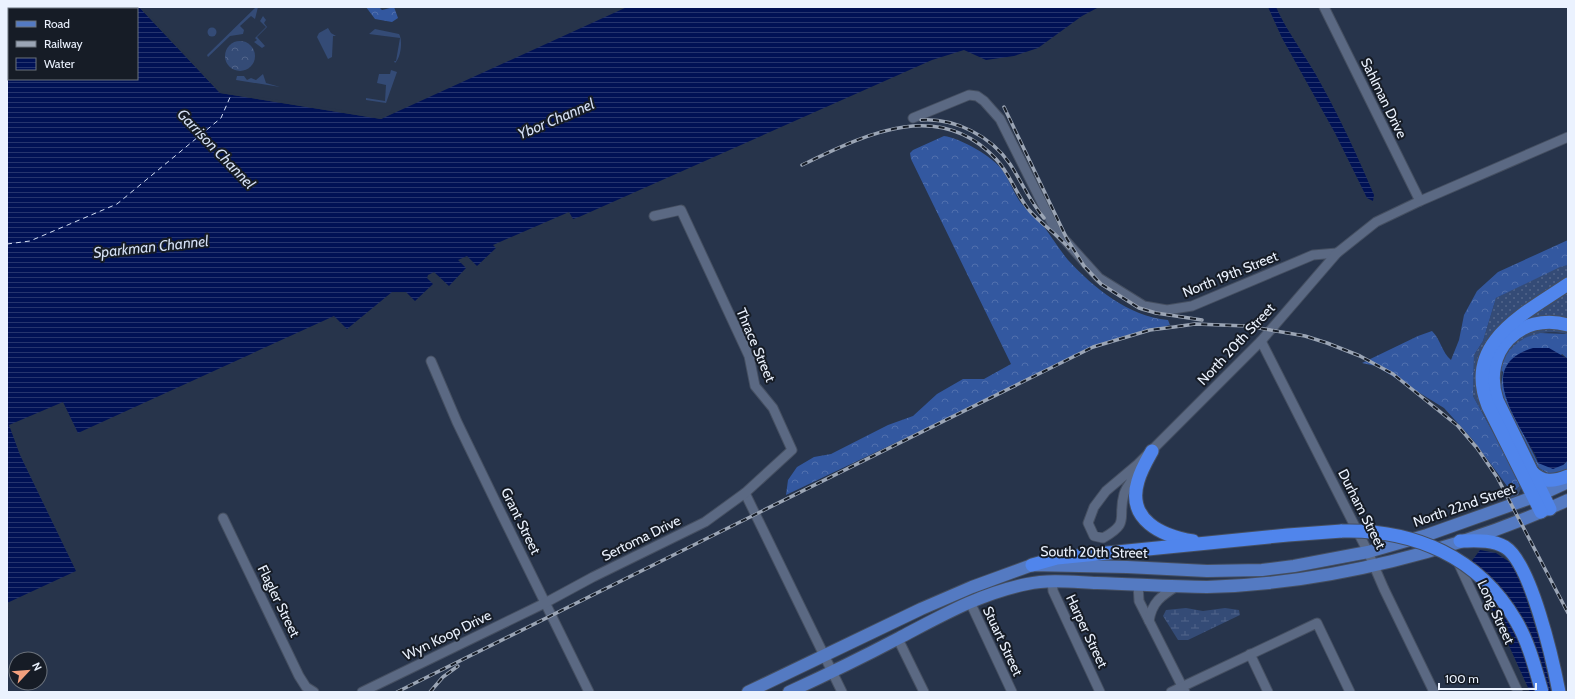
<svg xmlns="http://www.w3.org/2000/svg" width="1575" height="699" font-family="Cabin,sans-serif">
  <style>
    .grass { fill: url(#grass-dots) }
    .forest { fill: url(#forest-crowns) }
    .wetland { fill: url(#wetland-marsh) }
    .park { fill: url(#park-crowns) }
    .garden { fill: #344b76 }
    .water { fill: url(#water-rules); fill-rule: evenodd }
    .pier { fill: #27344b }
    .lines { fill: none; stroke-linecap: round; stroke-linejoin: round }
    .ferry { stroke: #d4dff4; stroke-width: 1; stroke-dasharray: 5 4; stroke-linecap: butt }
    .minor-casing { stroke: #454f61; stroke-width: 11 }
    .major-casing { stroke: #454f61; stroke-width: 14 }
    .highway-casing { stroke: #454f61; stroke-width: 15 }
    .minor { stroke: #5b6983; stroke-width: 9 }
    .major { stroke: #547ac2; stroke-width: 12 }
    .highway { stroke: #5085ec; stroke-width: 13 }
    .rail-casing { stroke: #9ba5b5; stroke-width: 3.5 }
    .rail { stroke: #161c26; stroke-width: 2; stroke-dasharray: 6; stroke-linecap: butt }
    .highway-bridge-casing { stroke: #454f61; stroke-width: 15; stroke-linecap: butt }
    .highway-bridge { stroke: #5085ec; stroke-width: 13 }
    .labels { text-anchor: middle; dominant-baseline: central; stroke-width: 4; stroke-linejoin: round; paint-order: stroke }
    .street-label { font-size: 14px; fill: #ebf2fe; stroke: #161c26 }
    .water-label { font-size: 15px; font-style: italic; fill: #d4dff4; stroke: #161c26 }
  </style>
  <defs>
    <pattern id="grass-dots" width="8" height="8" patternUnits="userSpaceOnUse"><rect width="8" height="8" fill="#344b76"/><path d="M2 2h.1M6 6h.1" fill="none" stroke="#52658b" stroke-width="1.8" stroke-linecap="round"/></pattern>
    <pattern id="forest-crowns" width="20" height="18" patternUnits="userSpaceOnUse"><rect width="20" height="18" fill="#3358a0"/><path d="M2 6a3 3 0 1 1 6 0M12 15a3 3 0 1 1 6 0" fill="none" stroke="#5170ae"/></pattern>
    <pattern id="wetland-marsh" width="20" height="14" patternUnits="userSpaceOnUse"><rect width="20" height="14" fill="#344b76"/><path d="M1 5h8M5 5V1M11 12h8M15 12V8" fill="none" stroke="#52658b"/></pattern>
    <pattern id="park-crowns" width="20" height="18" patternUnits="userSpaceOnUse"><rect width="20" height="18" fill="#344b76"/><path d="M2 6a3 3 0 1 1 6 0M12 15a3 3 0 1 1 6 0" fill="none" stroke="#52658b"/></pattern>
    <pattern id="water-rules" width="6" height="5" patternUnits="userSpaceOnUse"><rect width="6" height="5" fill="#015"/><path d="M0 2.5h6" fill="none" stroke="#25346e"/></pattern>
  </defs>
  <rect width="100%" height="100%" fill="#27344b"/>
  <g class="grass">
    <path d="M1568,265V278C1544,294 1517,309 1496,330C1449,375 1500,440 1523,484L1518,495L1511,499L1505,486L1514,491L1520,486L1509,461L1473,396L1474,355L1483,341L1496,298L1560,266Z"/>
    <polygon points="1568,288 1568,321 1543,319 1492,361 1494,344"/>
    <path d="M1535,327L1568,330V334C1543,329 1523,335 1508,355C1507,356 1504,357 1503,359C1501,363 1501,391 1502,396L1539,468L1554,477L1538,471L1496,390L1505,347Z"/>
  </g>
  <g class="forest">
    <polygon points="366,7 379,7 382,10 394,7 398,18 392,22 375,19"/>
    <path d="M944,136C960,138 994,157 1003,171C1010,181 1014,194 1021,203C1027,210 1035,216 1041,223C1050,234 1058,248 1068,260C1094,288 1128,316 1168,320L1170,325L1153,330L1120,337L1051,367L1023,382L786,495L788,480L797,467L814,457L831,454L888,425L913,416L937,394L963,379H984L1011,364L911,159L910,153L913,150Z"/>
    <path d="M1568,240V265L1560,267L1496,298L1483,341L1474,355L1473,396L1517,476L1520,486L1514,491L1507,486L1473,440L1444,408L1376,366L1362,363L1418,336L1432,331C1441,340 1442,353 1451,360L1459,340L1464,315L1477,291L1498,272Z"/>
    <path d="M1540,333L1568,334V359L1562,354L1510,407L1538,463L1563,465L1568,460V471L1553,476L1539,468L1502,396L1501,387L1503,372L1501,370C1500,359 1513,345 1522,340C1527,336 1534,335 1540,333Z"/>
  </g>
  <polygon class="wetland" points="1186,608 1203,611 1225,608 1239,610 1240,615 1188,640 1178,640 1163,616 1166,610"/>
  <circle class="park" cx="240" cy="56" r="15"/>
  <g class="garden">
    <polygon points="256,7 258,7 255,19 251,16 240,26 244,30 243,34 230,36 208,57 207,55"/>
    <polygon points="263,16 266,20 264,23 267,27 257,37 265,46 262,48 254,42 257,40 255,38 266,27 260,21"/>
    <circle cx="212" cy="32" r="4.5"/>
    <polygon points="328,28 331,33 336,36 333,36 332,57 328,59 317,37 319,33"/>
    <path d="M375,29L399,34C403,40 401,58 395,63L394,61H396L400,38L369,34Z"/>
    <polygon points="391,70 397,72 386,103 366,100 366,98 385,101 386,85 377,83 379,74 390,74"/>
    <polygon points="263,74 266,83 280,87 236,80 237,76 244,76 247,80 251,78 256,80"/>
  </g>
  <g class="water">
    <path d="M7,7H139L220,93L381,119L627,7H1099L1082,16L1038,48L1014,56L986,60L964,50L932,60L579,217L573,219L569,212L493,245L496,248L477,266L467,256L458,260L466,268L449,286L434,272L428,275L427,278L433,284L415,301L406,292H392L347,329L334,316L78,433L63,402L9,425L20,455L76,571L7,603ZM9,9H137V79H9Z"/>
    <path d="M1268,7H1276C1288,34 1307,57 1321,84C1341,120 1358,157 1374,195L1373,201L1367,198L1335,133L1282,38Z"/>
    <path d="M1533,348H1549L1568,359V460L1563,465L1553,469L1538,463C1537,456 1532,450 1529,444C1511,411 1479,364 1533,348Z"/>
    <polygon points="1480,550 1496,553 1511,563 1522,584 1543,651 1551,692 1530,692 1471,562"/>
  </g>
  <polygon class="pier" points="139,7 141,7 221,91 380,116 394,110 395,112 381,119 220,93"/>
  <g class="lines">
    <polyline class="ferry" points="7,244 30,241 117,204 221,118 231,95"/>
    <defs>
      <g id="minor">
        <polyline points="1324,7 1420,201"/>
        <polyline points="913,118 969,95 977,96 984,101 1000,119 1055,229 1099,278 1144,306 1167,310 1192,306 1313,255 1337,253"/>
        <polyline points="1261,341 1368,552 1384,589 1434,692"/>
        <polyline points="431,361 457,422 502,515 589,692"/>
        <path d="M1137,473C1133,479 1126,487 1124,494C1117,519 1131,522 1103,538L1094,536L1088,523L1094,507L1106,491L1138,464L1261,341L1337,253L1376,222L1420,201L1568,137"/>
        <polyline points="745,493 842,692"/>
        <polyline points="223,518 299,676 306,687 314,692"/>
        <polyline points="1457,560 1518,692"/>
        <polyline points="1052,581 1053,591 1100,692"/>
        <polyline points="1138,584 1139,601 1185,692"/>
        <polyline points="970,602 1012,692"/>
        <path d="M1149,621C1152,602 1161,596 1177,586"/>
        <polyline points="898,639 924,692"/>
        <polyline points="1250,654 1268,692"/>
        <polyline points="362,692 545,603 593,577 705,522 745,493 792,450 773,408 755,386 749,356 681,210 654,216"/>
        <polyline points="1171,692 1317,623 1350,692"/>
      </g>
      <g id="major">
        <polyline points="748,692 921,609 972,587 1032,565 1127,567 1207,571 1262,570 1294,566 1368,552 1427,535 1542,494 1568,482"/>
        <path d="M789,692C826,675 863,657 899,638C941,616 981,593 1027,584C1050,579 1073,582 1097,583C1134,584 1171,587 1207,587C1327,584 1460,550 1568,500"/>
      </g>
      <g id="highway">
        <path d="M1152,451C1147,460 1141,470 1138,481C1126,520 1162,536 1193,541"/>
        <path d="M1531,471C1543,483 1553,482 1568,476"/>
        <path d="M1550,509L1497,400C1481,352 1520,311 1568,325"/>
        <path d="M1541,512L1488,406C1462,342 1526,313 1568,284"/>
        <path d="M1460,541C1474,541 1491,539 1505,547C1531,563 1553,661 1559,692"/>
        <polyline points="1032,565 1057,558 1288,535 1342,531"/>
      </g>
    </defs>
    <use href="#minor" class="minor-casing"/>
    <use href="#major" class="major-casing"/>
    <use href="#highway" class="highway-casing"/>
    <use href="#minor" class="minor"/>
    <use href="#major" class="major"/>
    <use href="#highway" class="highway"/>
    <defs>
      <g id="rail">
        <polyline points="1004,107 1067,239 1084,266 1101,284 1139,308 1156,313 1202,320"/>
        <path d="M921,120C955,118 991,136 1010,164C1022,182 1030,202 1044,218"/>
        <path d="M802,165C865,135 938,97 996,159C1010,174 1016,194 1029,210C1041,224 1057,234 1069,248"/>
        <polyline points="397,692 1093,347 1150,330 1174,327 1195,324 1247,326 1305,336 1327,343 1360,356 1393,374 1458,426 1477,448 1497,477 1568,613"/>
        <polyline points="430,692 443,677 458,666"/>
      </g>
    </defs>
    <use href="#rail" class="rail-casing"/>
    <use href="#rail" class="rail"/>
    <defs>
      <path id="highway-bridge" d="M1342,531C1414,529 1479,557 1516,621C1529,643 1535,668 1542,692"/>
    </defs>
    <use href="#highway-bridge" class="highway-bridge-casing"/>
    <use href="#highway-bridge" class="highway-bridge"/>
  </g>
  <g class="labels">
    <g class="street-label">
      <text transform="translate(1384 98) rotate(64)">Sahlman Drive</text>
      <text transform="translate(1230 274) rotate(-22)">North 19th Street</text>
      <text transform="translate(1236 344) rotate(-47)">North 20th Street</text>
      <text transform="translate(756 345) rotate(67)">Thrace Street</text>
      <text transform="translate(1464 505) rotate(-19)">North 22nd Street</text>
      <text transform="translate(1362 509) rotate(63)">Durham Street</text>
      <text transform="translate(521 521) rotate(64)">Grant Street</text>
      <text transform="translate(641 538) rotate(-26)">Sertoma Drive</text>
      <text transform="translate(1094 552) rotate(1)">South 20th Street</text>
      <text transform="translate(279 601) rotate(64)">Flagler Street</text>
      <text transform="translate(1496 612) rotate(65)">Long Street</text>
      <text transform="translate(1087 631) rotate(65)">Harper Street</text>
      <text transform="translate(447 635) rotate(-26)">Wyn Koop Drive</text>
      <text transform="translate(1003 641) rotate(65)">Stuart Street</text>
    </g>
    <g class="water-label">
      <text transform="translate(556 119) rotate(-23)">Ybor Channel</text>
      <text transform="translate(216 149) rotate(46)">Garrison Channel</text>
      <text transform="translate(151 247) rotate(-6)">Sparkman Channel</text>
    </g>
  </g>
  <rect width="1575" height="699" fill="none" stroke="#ebf2fe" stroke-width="16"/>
  <rect x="8" y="8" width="130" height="72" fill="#161c26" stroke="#6b727c"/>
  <rect x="16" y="21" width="20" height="6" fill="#547ac2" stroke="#6b727c"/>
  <text x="44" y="28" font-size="12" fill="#ebf2fe">Road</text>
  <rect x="16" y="41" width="20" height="6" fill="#9ba5b5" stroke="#6b727c"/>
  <text x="44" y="48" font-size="12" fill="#ebf2fe">Railway</text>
  <rect x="16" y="58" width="20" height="12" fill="url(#water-rules)" stroke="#6b727c"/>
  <text x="44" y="68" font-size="12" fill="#ebf2fe">Water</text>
  <g transform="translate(28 671) rotate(64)"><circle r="19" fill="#161c26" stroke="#6b727c"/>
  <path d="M0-3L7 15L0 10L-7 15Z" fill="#f2a07e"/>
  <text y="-6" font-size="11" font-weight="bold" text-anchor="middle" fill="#ebf2fe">N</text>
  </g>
  <path d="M1439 683v6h97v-6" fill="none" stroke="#ebf2fe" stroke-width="2"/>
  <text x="1445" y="683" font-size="12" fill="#ebf2fe" stroke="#161c26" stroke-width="3" paint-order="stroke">100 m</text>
</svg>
